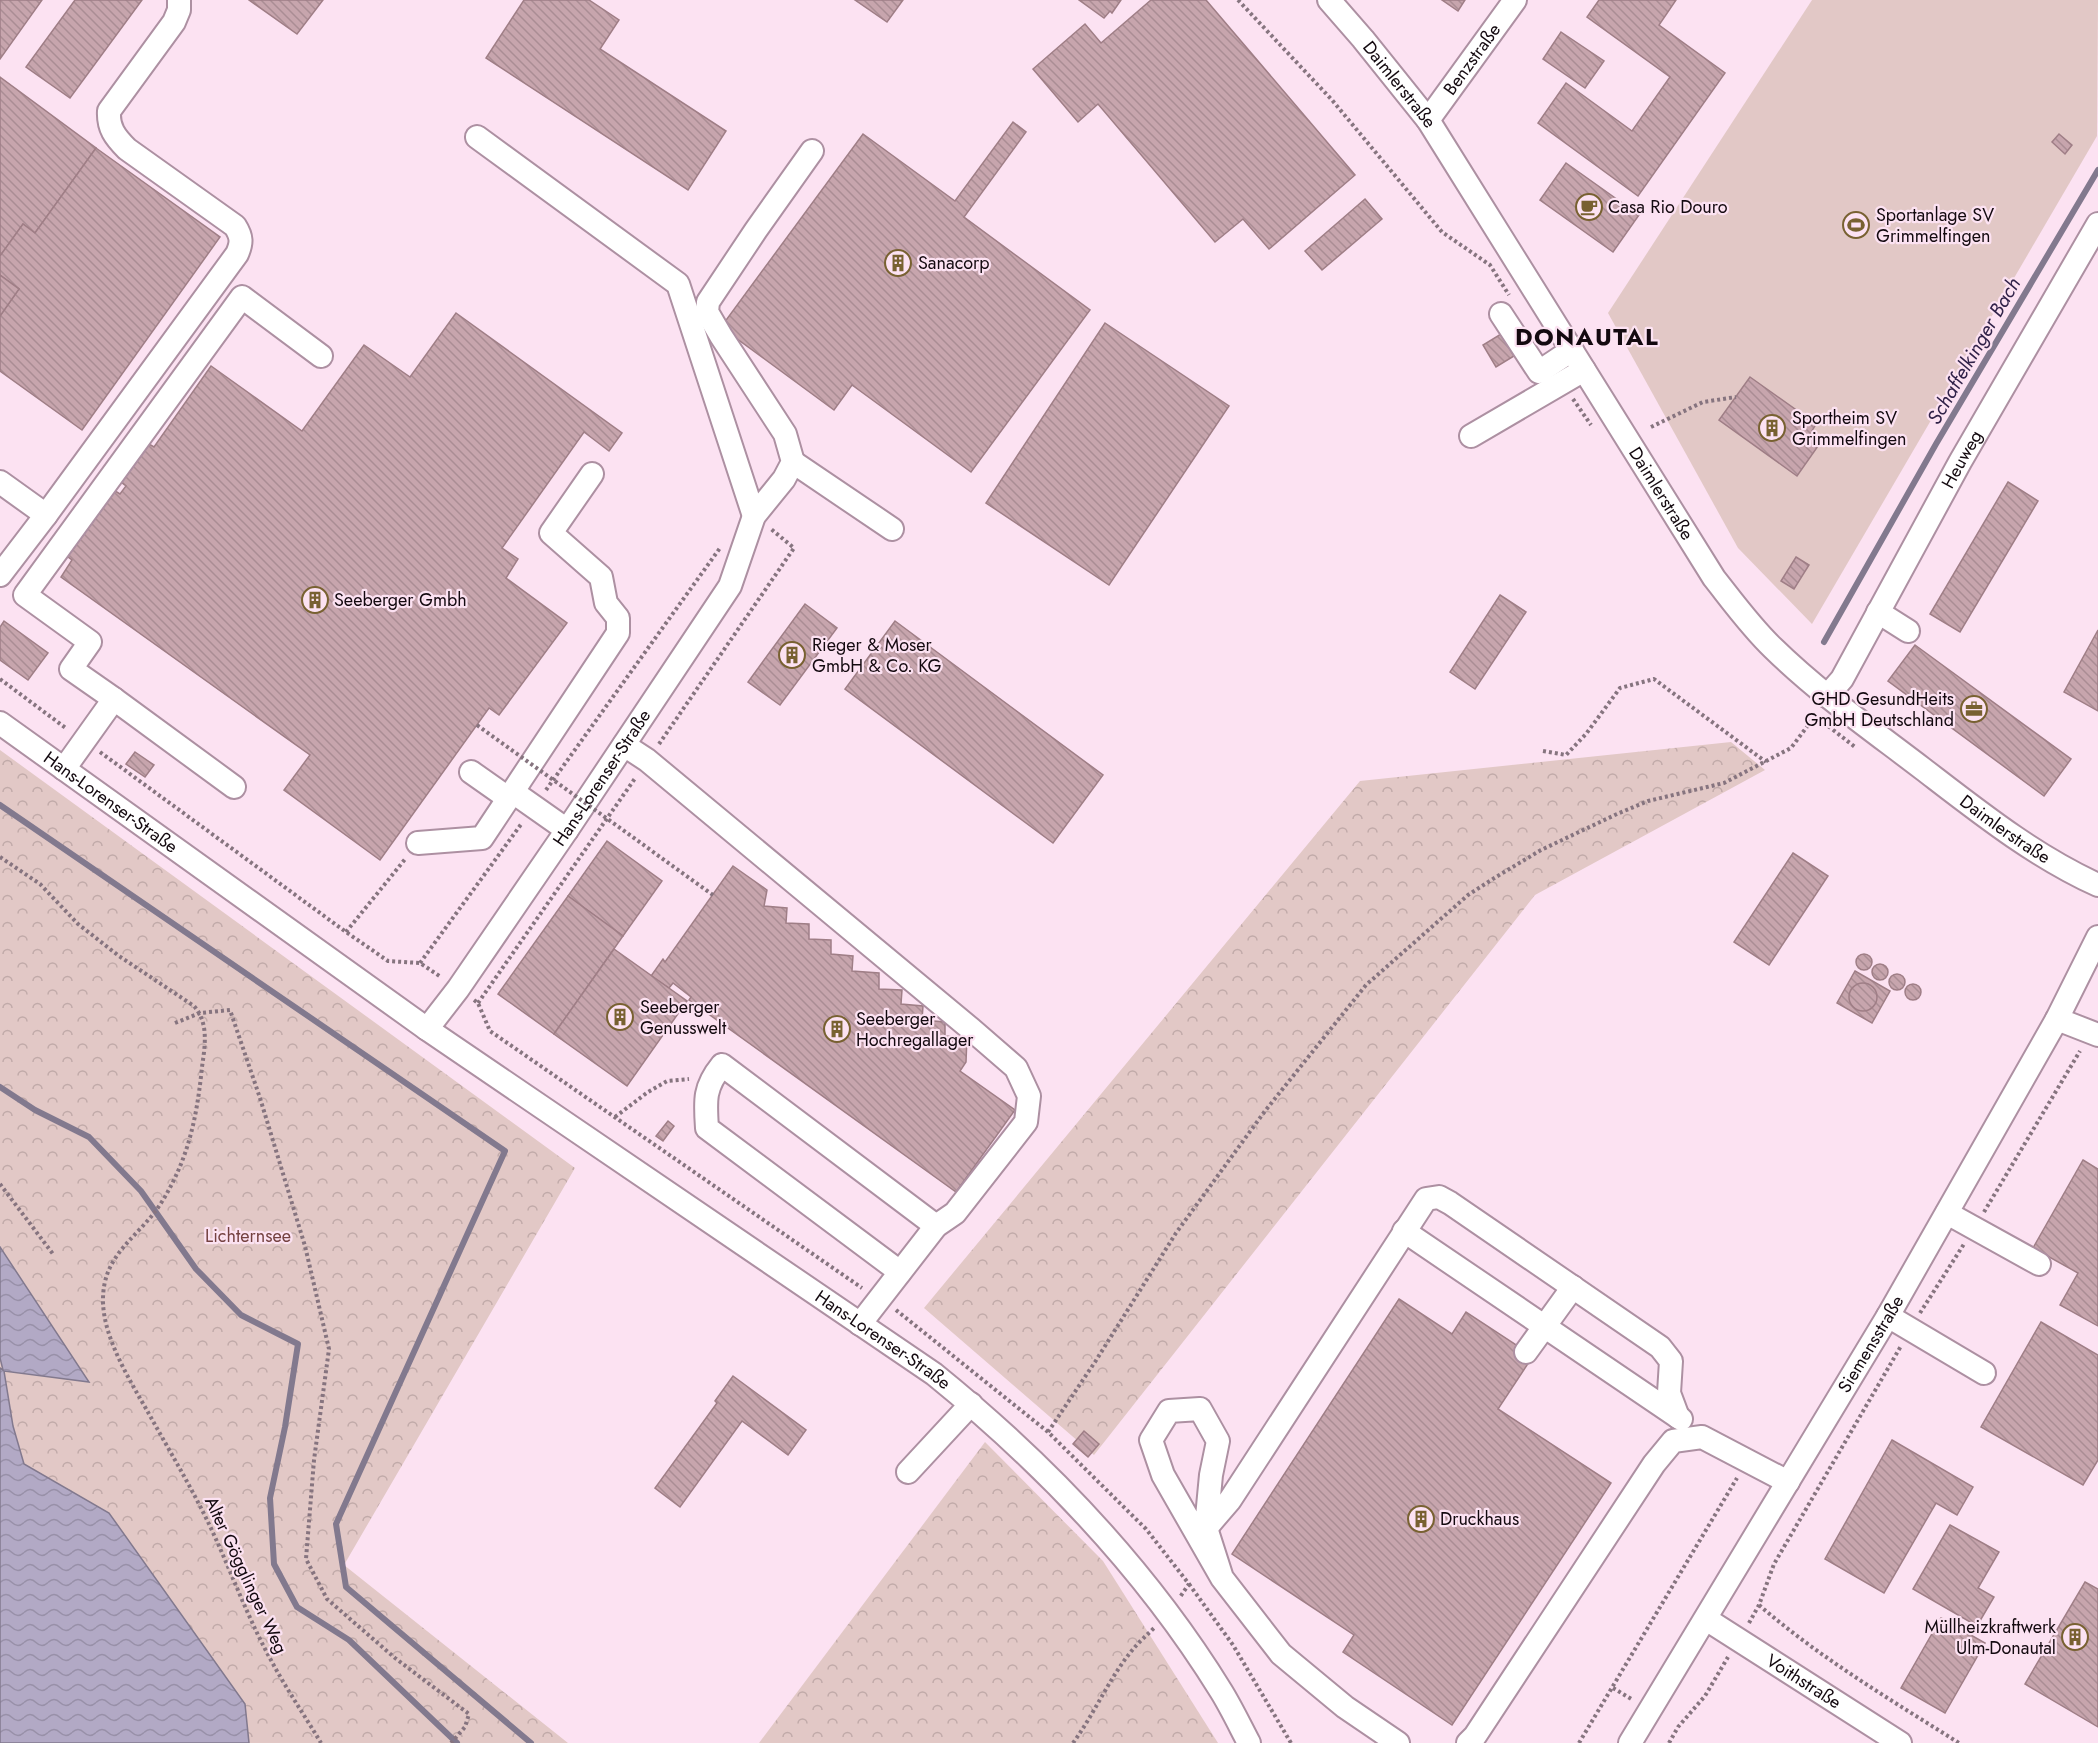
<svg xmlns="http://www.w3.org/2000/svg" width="2098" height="1743" font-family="Jost,sans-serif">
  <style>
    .park { fill: url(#park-crowns) }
    .pitch { fill: #e2c8c6 }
    .water { fill: url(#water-waves); stroke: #82798e; stroke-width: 1.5 }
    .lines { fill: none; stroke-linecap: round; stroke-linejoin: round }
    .stream { stroke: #82798e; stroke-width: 6 }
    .building { fill: url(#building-back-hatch); stroke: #9f7e86; stroke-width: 1.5 }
    .minor-casing { stroke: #ad90a2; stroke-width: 26 }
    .path { stroke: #86747f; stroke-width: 4; stroke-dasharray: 3 3; stroke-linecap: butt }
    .minor { stroke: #fff; stroke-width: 22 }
    .path-bridge { stroke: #86747f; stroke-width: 4; stroke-dasharray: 3 3; stroke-linecap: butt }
    .labels { text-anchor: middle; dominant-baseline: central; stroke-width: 4.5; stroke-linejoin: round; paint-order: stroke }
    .street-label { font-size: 18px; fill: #13090f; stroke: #fce2f2 }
    .poi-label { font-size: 18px; fill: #13090f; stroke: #fce2f2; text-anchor: start }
    .park-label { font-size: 18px; fill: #744140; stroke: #fce2f2 }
    .water-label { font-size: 20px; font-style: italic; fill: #312249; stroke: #fce2f2 }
    .district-label { font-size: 24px; font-weight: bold; letter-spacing: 1.5px; fill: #13090f; stroke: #fce2f2 }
  </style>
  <defs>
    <pattern id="park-crowns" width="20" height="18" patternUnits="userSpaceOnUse" patternTransform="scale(1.5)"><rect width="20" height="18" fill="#e2c8c6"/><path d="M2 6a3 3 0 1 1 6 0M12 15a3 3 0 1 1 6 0" fill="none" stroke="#c1aaa9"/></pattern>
    <pattern id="water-waves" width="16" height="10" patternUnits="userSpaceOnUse" patternTransform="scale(1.5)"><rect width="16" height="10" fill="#b2a9c5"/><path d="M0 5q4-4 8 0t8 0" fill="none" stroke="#9890a8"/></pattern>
    <pattern id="building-back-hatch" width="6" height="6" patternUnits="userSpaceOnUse" patternTransform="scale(1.5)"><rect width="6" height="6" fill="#c7a5ad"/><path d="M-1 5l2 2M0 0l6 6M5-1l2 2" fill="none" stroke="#aa8d94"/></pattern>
  </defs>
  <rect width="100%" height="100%" fill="#fce2f2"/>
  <g class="park">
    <polygon points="1731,742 1765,770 1535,895 1094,1455 924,1308 1360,781"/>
    <polygon points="0,750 575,1168 344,1565 568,1743 0,1743"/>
    <polygon points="985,1442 1103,1561 1218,1743 759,1743"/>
  </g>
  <polygon class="pitch" points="1812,0 2098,0 2097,136 1812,624 1738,548 1608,313"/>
  <polygon class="water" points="0,1247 89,1382 4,1371 13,1426 24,1464 109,1513 245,1704 249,1743 0,1743 0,1368 3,1370 0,1358"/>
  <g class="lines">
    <g class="stream">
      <polyline points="1824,642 1936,444 2098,170"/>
      <polyline points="0,805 505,1151 336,1524 346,1587 531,1743"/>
      <polyline points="0,1087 35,1110 89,1137 141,1191 196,1269 241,1315 298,1344 285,1427 270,1498 274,1564 297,1607 349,1640 457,1743"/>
    </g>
  </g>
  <g class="building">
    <polygon points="0,0 42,0 0,59"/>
    <polygon points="75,0 142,0 70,98 26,67"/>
    <polygon points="249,0 323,0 297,34"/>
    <polygon points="524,0 589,0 619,20 600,49 726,131 688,190 486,58"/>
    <polygon points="855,0 903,0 887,22"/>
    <polygon points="1079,0 1121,0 1112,13 1110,11 1104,18"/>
    <polygon points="1151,0 1206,0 1355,175 1269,249 1243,219 1215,242 1098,104 1078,122 1033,69 1085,24 1101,43"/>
    <polygon points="1442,0 1465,0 1458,11"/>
    <polygon points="1599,0 1676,0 1659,25 1725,73 1638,196 1538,123 1566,83 1632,131 1670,77 1587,17"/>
    <polygon points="1561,32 1604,61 1585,88 1543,59"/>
    <polygon points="0,77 96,148 35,233 23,224 0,256"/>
    <polygon points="1013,122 1026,132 964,217 1090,310 971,472 852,385 834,410 721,327 863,134 955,201"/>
    <polygon points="2059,134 2072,145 2065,154 2052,142"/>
    <polygon points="96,148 220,237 82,430 0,371 0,316 19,289 0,275 0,256 23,224 35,233"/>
    <polygon points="1566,163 1639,215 1613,252 1540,200"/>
    <polygon points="1365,199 1382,219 1322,270 1305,251"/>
    <polygon points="0,275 19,289 0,316"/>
    <polygon points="456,313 622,433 609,451 584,432 502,548 518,559 506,578 567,623 499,715 489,708 380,860 284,790 310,755 61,577 72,560 64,554 112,489 120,494 126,486 117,479 144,441 154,447 211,366 302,431 364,345 410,377"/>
    <polygon points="1105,323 1229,406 1109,585 986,503"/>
    <polygon points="1501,334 1514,356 1496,367 1483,345"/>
    <polygon points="1750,377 1816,424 1812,431 1823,439 1797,476 1719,420"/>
    <polygon points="2008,482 2038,501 1960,632 1930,614"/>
    <polygon points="1796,557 1809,565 1794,589 1781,581"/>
    <polygon points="1500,595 1526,612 1475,689 1450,672"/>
    <polygon points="805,604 837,628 780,705 748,682"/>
    <polygon points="4,621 48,653 28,680 0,660 0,627"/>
    <polygon points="895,621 1103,775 1053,843 845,689"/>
    <polygon points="2098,630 2098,711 2064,692"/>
    <polygon points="1915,645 2071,759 2044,796 1888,681"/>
    <polygon points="135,752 154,765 145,777 126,764"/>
    <polygon points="607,841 662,881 623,936 568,896"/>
    <polygon points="1793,853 1828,876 1769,965 1734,942"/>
    <polygon points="733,866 767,890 764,906 787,908 786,923 809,924 809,939 831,940 831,954 853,956 852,971 879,973 879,989 902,990 901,1004 923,1006 922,1020 945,1022 945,1036 967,1037 966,1062 960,1071 1015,1110 956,1192 689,1000 691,997 673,983 669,988 651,976 663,959 665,962"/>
    <polygon points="568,896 623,936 554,1034 498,994"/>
    <polygon points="614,949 687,1001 627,1086 554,1034"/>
    <circle cx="1864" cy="962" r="8"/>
    <circle cx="1880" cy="972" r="8"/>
    <polygon points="1855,971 1890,991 1872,1023 1837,1003"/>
    <circle cx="1897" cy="982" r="8"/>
    <circle cx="1863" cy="997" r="14"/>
    <circle cx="1913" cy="992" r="8"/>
    <polygon points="668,1121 674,1126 663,1141 656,1136"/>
    <polygon points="2083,1160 2098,1169 2098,1326 2060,1305 2078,1273 2033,1248"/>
    <polygon points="1399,1299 1452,1334 1466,1312 1533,1356 1498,1409 1611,1483 1452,1725 1343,1652 1354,1635 1232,1554"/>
    <polygon points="2041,1322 2098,1355 2098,1460 2083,1485 1981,1427"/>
    <polygon points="733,1376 806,1430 788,1455 742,1421 680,1507 655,1488 717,1403 715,1401"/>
    <polygon points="1084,1431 1099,1444 1088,1457 1073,1444"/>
    <polygon points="1892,1440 1973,1487 1957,1515 1936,1503 1884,1593 1825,1559"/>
    <polygon points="1950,1525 1999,1552 1978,1588 1994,1597 1977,1626 1913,1589"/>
    <polygon points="2085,1582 2098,1589 2098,1727 2025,1684"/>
    <polygon points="1941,1618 1985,1643 1945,1713 1901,1688"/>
  </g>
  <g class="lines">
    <defs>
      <g id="minor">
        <path id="s1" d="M1329,0L1363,39L1428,120L1714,578C1733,602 1751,627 1773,648C1819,693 1872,730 1923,769C1979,812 2034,856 2098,885"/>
        <path id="s2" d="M1428,120L1515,0"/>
        <polyline points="477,137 678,284 754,516"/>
        <polyline points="1501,314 1539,372 1572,350"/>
        <polyline points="1471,436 1584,370"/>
        <polyline points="793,462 892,529"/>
        <path d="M0,482L46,515L237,254C242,243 242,237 235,226L127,149C115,137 108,128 109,111L174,22L179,10V0"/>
        <polyline points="0,575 46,515"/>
        <polyline points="1878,612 1908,631"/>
        <path id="s3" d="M1827,696L1842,679L1960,462L2098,224"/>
        <polyline points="114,699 71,669 90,642 25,595 242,297 321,356"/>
        <path id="s4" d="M0,723L427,1029L934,1374C1045,1464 1145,1568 1221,1691C1231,1707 1240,1726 1249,1743"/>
        <polyline points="624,745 647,760 971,1029 1016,1068 1029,1096 1026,1122 955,1213 936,1226 860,1324"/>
        <polyline points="64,769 114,699 234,787"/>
        <polyline points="471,772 508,798"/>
        <polyline points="513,792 567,830"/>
        <polyline points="418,843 482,838 618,633 618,618 606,603 601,577 551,533 592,474"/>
        <polyline points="2057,1019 2098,1035"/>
        <path id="s5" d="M427,1029L458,989L567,830L730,586L754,516L784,479L793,462L785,434L721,336L707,312L708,302L756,230L812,151"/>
        <polyline points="1947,1213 2039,1264"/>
        <polyline points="1404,1231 1681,1419"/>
        <path d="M900,1272L707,1128C705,1100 704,1087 722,1065L936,1226"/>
        <polyline points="1888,1316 1984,1373"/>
        <polyline points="1526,1352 1573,1287"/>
        <polyline points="908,1472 971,1404"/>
        <polyline points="1206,1528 1230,1500 1426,1199 1439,1197 1450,1203 1660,1347 1671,1361 1669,1393 1678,1417"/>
        <polyline points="1222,1578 1206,1528 1211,1475 1218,1441 1200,1409 1169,1411 1151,1440 1163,1475 1222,1578 1281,1654 1345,1707 1398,1743"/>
        <path id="s6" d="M1706,1619L1900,1743"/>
        <polyline points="1468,1743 1475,1736 1654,1464 1673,1441 1702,1437 1788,1482"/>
        <path id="s7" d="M1630,1743L1888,1316L2057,1019L2098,937"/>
      </g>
    </defs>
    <use href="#minor" class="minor-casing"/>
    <g class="path">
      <polyline points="1238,0 1332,100 1442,232 1490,265 1509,295"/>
      <polyline points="1573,399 1591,425"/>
      <polyline points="1651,427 1703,402 1736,397"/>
      <polyline points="0,679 67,729"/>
      <polyline points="1814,715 1855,747"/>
      <polyline points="659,744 794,548 771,529"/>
      <polyline points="1543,751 1566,755 1586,734 1620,688 1654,679 1766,762"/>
      <polyline points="100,752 346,932 388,961 420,963 441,977"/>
      <polyline points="546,790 720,548"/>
      <path d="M0,857L40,884L78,924L119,956L194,1006C209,1023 205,1046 202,1067C197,1116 189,1157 163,1200C140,1238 102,1252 103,1302C104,1340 131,1382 149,1414C169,1450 190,1485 208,1522C230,1568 247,1617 272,1662C287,1690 305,1716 321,1743"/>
      <polyline points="346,932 406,858"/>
      <polyline points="420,963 522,823"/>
      <polyline points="474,1000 478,1003 490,1031 862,1288"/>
      <polyline points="478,1003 636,777"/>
      <polyline points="175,1023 200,1013 230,1010 260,1098 305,1246 329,1349 314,1460 306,1559 327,1599 395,1658 469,1714 465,1727 451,1743"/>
      <polyline points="615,1117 648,1092 667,1081 689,1079"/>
      <polyline points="0,1184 53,1254"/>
      <polyline points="1984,1212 2080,1051"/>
      <polyline points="896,1310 1048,1432 1146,1529 1189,1584 1180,1597"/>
      <polyline points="1920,1313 1964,1244"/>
      <polyline points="1048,1432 1095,1362 1176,1233 1265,1111 1366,985 1468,895 1496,877 1541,850 1617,814 1648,801 1724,783 1791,748 1815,716"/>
      <polyline points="1189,1584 1233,1645 1291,1743"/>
      <path d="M1759,1605C1820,1658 1891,1700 1959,1743"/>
      <polyline points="1749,1623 1759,1605 1774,1564 1901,1346"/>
      <polyline points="1613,1688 1633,1700"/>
      <path d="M1073,1743C1095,1713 1110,1676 1134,1648C1140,1641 1147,1635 1154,1628"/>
      <polyline points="1579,1743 1737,1478"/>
      <polyline points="1669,1743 1678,1727 1705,1696 1728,1657"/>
    </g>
    <use href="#minor" class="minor"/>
    <polyline class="path-bridge" points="477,725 713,895"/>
  </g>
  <defs>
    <symbol id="cafe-ring" viewBox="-11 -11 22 22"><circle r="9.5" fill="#fce2f2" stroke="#786131" stroke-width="1.5"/><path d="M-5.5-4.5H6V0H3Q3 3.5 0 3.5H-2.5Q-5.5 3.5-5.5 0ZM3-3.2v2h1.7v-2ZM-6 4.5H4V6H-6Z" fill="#786131"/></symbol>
    <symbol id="stadium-ring" viewBox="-11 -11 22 22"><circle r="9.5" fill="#fce2f2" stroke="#786131" stroke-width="1.5"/><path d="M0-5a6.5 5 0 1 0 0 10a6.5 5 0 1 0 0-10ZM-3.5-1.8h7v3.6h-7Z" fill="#786131"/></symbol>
    <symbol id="building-ring" viewBox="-11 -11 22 22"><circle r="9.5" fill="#fce2f2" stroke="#786131" stroke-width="1.5"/><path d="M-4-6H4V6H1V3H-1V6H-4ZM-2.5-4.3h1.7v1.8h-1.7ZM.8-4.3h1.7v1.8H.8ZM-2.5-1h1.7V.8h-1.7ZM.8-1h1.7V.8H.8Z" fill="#786131"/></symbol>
    <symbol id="office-ring" viewBox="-11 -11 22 22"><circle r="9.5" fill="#fce2f2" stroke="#786131" stroke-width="1.5"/><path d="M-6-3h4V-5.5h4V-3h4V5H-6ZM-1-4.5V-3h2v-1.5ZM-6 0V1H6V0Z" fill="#786131"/></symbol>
  </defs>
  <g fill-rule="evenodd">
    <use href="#cafe-ring" x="1574" y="192" width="30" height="30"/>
    <use href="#stadium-ring" x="1841" y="210" width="30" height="30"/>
    <use href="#building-ring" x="883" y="248" width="30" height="30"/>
    <use href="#building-ring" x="1757" y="413" width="30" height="30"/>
    <use href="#building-ring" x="300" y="585" width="30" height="30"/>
    <use href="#building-ring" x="777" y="640" width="30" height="30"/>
    <use href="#office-ring" x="1959" y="694" width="30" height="30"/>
    <use href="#building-ring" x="605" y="1002" width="30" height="30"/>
    <use href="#building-ring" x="822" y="1014" width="30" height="30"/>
    <use href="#building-ring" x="1406" y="1504" width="30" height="30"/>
    <use href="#building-ring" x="2060" y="1622" width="30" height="30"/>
  </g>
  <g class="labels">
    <g class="street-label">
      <text stroke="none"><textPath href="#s2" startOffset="75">Benzstraße</textPath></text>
      <text stroke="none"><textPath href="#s1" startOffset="110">Daimlerstraße</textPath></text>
      <text stroke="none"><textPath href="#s3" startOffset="273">Heuweg</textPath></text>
      <text stroke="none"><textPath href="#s1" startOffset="596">Daimlerstraße</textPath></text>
      <text stroke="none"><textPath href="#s5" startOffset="306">Hans-Lorenser-Straße</textPath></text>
      <text stroke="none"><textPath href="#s4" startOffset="136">Hans-Lorenser-Straße</textPath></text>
      <text stroke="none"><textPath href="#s1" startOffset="1082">Daimlerstraße</textPath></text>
      <text stroke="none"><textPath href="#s4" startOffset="1077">Hans-Lorenser-Straße</textPath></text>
      <text stroke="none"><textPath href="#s7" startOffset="466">Siemensstraße</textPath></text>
      <text transform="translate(246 1575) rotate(65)">Alter Gögglinger Weg</text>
      <text stroke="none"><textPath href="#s6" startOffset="116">Voithstraße</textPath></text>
    </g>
    <g class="poi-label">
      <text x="1608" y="207">Casa Rio Douro</text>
      <text x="1876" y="215">Sportanlage SV<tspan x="1876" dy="21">Grimmelfingen</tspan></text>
      <text x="918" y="263">Sanacorp</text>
      <text x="1792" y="418">Sportheim SV<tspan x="1792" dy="21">Grimmelfingen</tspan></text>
      <text x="334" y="600">Seeberger Gmbh</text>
      <text x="812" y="645">Rieger &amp; Moser<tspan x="812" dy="21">GmbH &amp; Co. KG</tspan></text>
      <text x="1954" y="699" text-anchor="end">GHD GesundHeits<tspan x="1954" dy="21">GmbH Deutschland</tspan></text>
      <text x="640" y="1007">Seeberger<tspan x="640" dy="21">Genusswelt</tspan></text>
      <text x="856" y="1019">Seeberger<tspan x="856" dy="21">Hochregallager</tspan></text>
      <text x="1440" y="1519">Druckhaus</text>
      <text x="2056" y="1627" text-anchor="end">Müllheizkraftwerk<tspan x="2056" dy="21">Ulm-Donautal</tspan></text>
    </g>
    <g class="park-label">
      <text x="248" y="1236">Lichternsee</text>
    </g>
    <g class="water-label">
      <text transform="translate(1974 351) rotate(-60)">Schaffelkinger Bach</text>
    </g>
    <g class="district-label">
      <text x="1587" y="336">DONAUTAL</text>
    </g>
  </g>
</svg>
